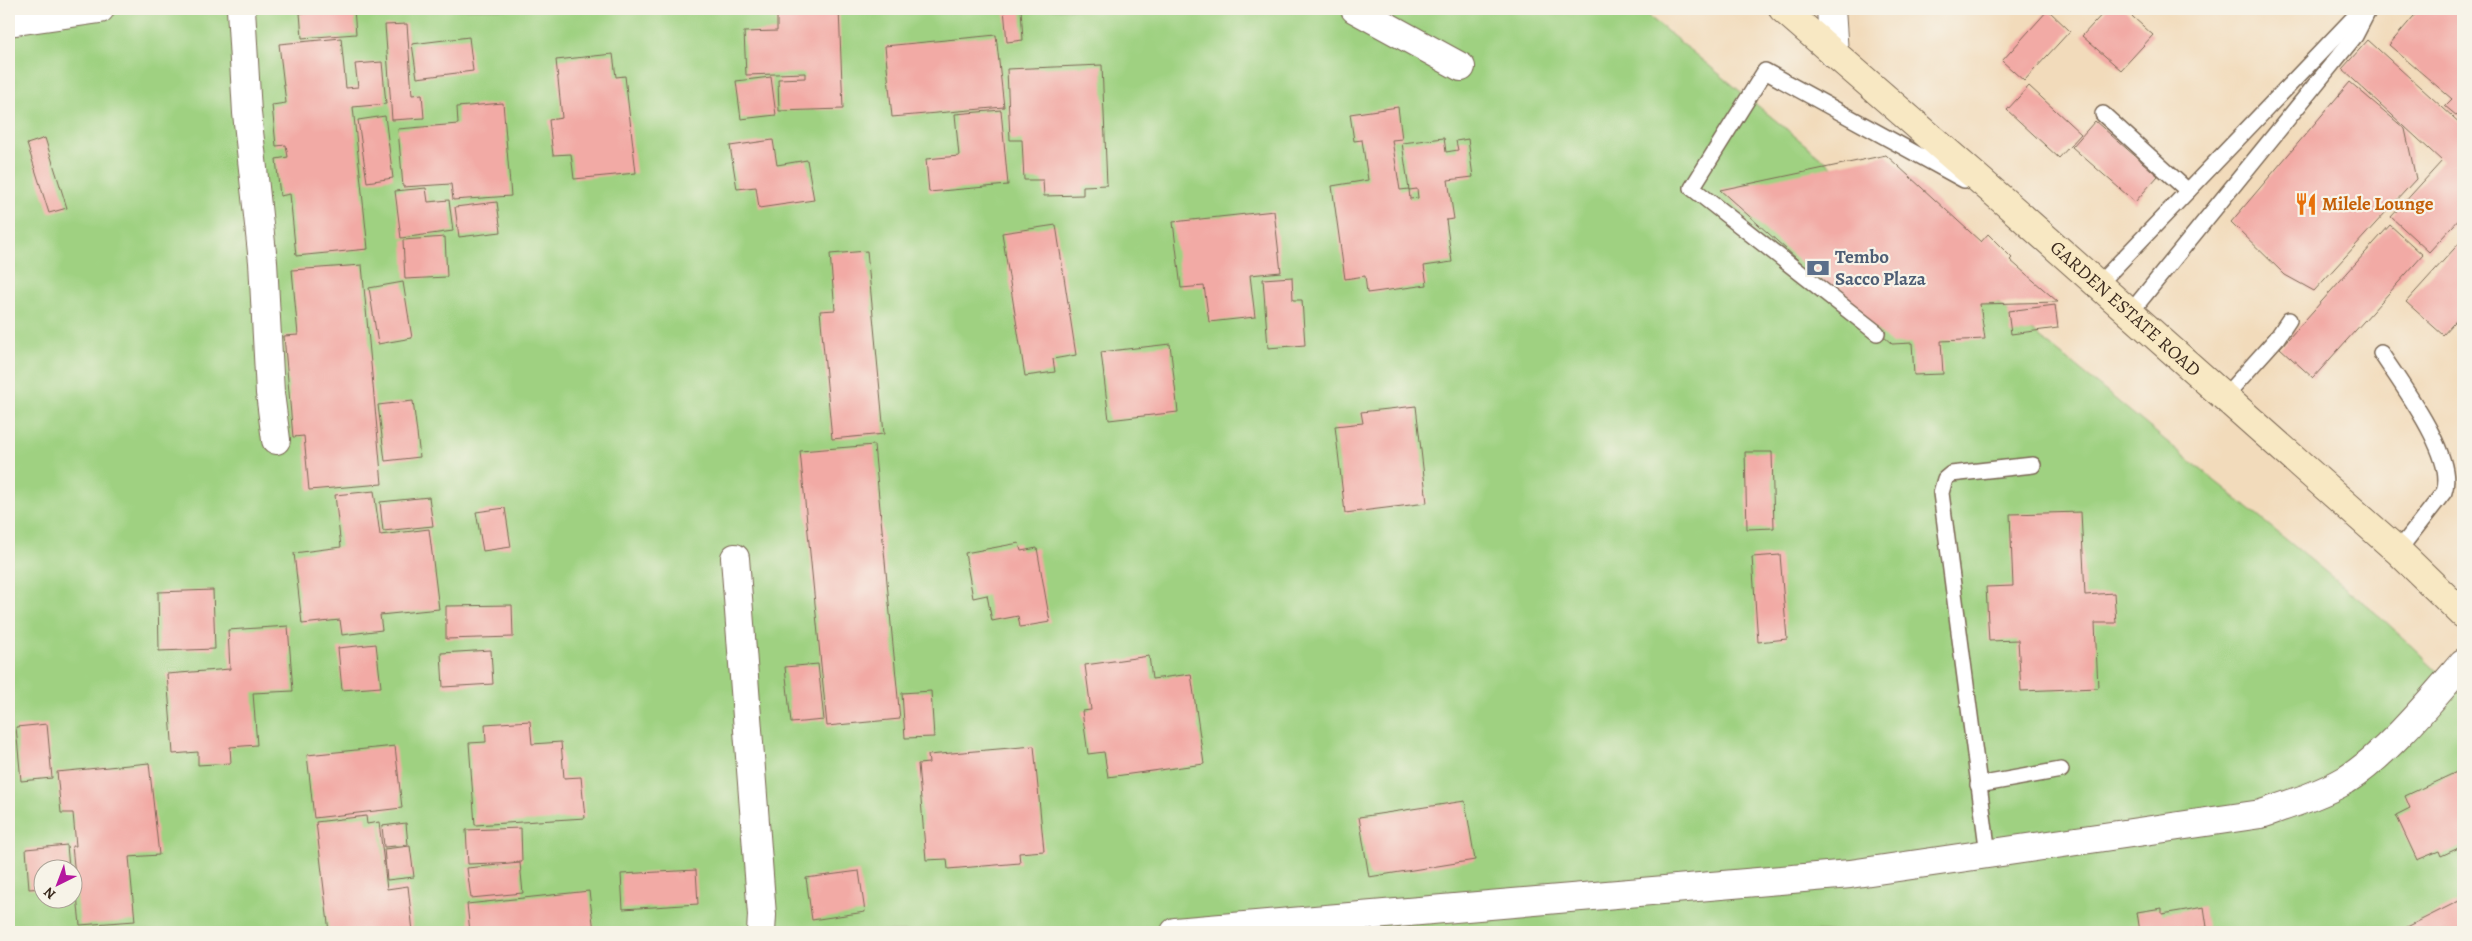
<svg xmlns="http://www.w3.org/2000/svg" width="2472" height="941" font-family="Alegreya,serif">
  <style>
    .green { fill: #9fd181; stroke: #6d7e50; fill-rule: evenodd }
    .building { fill: #f2aaa5 }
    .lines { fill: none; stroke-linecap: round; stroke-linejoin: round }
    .lane-casing { stroke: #7b6855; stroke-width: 18 }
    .street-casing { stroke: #7b6855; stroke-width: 30 }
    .secondary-casing { stroke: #7b6855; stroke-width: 30 }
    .lane { stroke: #fff; stroke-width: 15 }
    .street { stroke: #fff; stroke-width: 28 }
    .secondary { stroke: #f8e8c3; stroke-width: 28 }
    .labels { text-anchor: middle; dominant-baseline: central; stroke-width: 4.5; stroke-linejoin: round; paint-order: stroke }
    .food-label { font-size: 19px; font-weight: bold; fill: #c56008; stroke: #f7f3e8; text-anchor: start }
    .service-label { font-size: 19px; font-weight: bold; fill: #4e5e75; stroke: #f7f3e8; text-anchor: start }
    .street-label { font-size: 19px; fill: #3b2a1e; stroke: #f7f3e8 }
  </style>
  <rect width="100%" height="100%" fill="#f7f3e8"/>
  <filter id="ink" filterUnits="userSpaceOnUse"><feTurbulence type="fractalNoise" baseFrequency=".02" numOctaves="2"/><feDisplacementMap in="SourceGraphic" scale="10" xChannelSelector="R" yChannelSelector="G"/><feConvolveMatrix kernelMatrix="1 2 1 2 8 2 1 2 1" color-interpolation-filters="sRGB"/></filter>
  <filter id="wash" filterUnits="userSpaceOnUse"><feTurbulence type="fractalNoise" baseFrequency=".0096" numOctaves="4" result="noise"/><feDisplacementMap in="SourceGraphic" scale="20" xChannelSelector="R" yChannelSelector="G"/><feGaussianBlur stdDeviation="1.12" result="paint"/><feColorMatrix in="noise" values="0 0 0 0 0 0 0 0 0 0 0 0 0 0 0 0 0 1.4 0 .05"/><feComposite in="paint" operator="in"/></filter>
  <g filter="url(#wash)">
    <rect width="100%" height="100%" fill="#f2dbbb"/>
    <path class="green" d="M9,9H1640L2383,619L2463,695V932H9ZM42,868H72V898H42Z"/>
    <g id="blocks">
      <g class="building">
        <polygon points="354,9 356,34 302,38 300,13"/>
        <polygon points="839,9 843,109 779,111 778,79 805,78 805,73 746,75 744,32 777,31 777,12"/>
        <polygon points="1004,9 1021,9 1023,40 1007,42"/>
        <polygon points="2107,9 2124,9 2153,35 2121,70 2082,36"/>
        <polygon points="2420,9 2463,9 2463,121 2445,106 2452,99 2389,45"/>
        <polygon points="2048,10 2070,31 2024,81 2002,61"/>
        <polygon points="407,24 412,95 422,94 424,118 392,120 385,25"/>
        <polygon points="996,35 1004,107 892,117 885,46"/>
        <polygon points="469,37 473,71 417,78 412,44"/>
        <polygon points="341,38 346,88 358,87 355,64 382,62 386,104 353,107 368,249 296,256 290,194 280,196 276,159 288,157 286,145 276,146 272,105 286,103 279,44"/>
        <polygon points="2368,40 2463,126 2463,215 2429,252 2391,217 2442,161 2342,69"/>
        <polygon points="613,54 616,77 625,76 636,173 574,179 571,154 553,155 549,120 562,118 556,60"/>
        <polygon points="1102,65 1107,185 1083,186 1083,195 1044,196 1043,180 1024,180 1022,140 1010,140 1007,69"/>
        <polygon points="771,77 776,115 741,119 736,81"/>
        <polygon points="2350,82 2405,129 2416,179 2314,291 2285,275 2231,222"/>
        <polygon points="2029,86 2081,134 2059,158 2007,110"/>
        <polygon points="503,103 511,196 453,200 451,184 403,187 398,129 458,124 457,107"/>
        <polygon points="1398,107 1402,139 1392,140 1400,190 1409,189 1410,199 1418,198 1417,189 1409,190 1402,143 1444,138 1446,152 1458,150 1456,141 1468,139 1473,177 1448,180 1454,219 1446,220 1452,262 1424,266 1427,285 1367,293 1365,276 1345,279 1332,186 1368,180 1362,140 1354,141 1350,114"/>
        <polygon points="1001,110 1008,185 929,192 926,159 959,156 955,114"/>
        <polygon points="385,116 393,178 367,182 358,120"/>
        <polygon points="2095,121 2158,176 2135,202 2072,147"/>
        <polygon points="45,138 67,208 49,213 27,144"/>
        <polygon points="773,140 777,165 807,160 814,200 759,208 756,187 737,189 730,146"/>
        <polygon points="1886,155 1981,242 1988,234 2012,258 2010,260 2058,302 1980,304 1985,339 1941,341 1943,374 1914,375 1912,343 1892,344 1720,190"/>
        <polygon points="426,188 428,202 449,200 453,231 401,238 395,191"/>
        <polygon points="497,202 501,232 459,237 455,207"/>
        <polygon points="1274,211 1281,272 1250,275 1255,317 1209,322 1204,286 1181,288 1173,222"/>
        <polygon points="1056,225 1076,355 1053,359 1055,372 1025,376 1002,233"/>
        <polygon points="2390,225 2423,255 2313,378 2280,348"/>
        <polygon points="445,237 447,277 405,279 403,240"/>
        <polygon points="2463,239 2463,313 2443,335 2406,302"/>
        <polygon points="867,251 884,434 832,439 820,311 835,310 830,254"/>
        <polygon points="362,265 382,484 309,490 304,436 293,437 284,336 298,335 292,270"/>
        <polygon points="1292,277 1293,300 1302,300 1305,345 1268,348 1263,279"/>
        <polygon points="403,282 412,338 378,344 369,288"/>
        <polygon points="2055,305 2058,328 2011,334 2008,311"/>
        <polygon points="1170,344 1178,412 1109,420 1101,352"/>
        <polygon points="413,401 420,457 385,461 378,405"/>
        <polygon points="1416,406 1427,503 1345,513 1335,426 1363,423 1361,412"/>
        <polygon points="874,445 900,719 827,726 800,451"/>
        <polygon points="1745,452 1772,452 1774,528 1747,529"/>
        <polygon points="374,491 380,535 429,529 439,609 380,615 382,630 342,635 340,620 302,624 294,553 341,547 335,495"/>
        <polygon points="429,497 433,526 383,531 380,502"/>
        <polygon points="505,508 511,547 483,551 476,512"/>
        <polygon points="2081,512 2085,595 2114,593 2116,623 2095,623 2098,688 2021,691 2018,640 1989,641 1986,587 2013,586 2010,514"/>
        <polygon points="1019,543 1021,551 1037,548 1050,622 1020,627 1018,616 992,621 987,595 973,598 965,553"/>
        <polygon points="1780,555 1787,639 1758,642 1752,557"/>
        <polygon points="213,590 215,649 159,651 158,592"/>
        <polygon points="512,605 513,637 446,639 446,606"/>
        <polygon points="288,626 293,691 253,693 257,745 230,747 231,763 198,765 198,752 173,754 167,674 230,669 228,630"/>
        <polygon points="376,644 381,687 342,690 338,648"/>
        <polygon points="491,650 493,684 443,687 441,653"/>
        <polygon points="1149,656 1152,679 1191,674 1204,764 1108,777 1104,752 1088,754 1082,711 1091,710 1085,665"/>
        <polygon points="818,664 824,720 791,723 785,667"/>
        <polygon points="931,691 934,737 905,738 902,693"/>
        <polygon points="530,721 532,744 561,742 564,778 581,777 585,818 475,825 469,743 486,742 485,724"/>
        <polygon points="47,724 52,778 21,781 16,727"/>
        <polygon points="395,746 402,808 314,818 307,755"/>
        <polygon points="1034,746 1044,851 1019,853 1020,863 948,869 947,859 926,860 918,764 929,763 928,755"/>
        <polygon points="149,763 159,855 129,857 135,921 80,925 72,846 76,846 73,813 61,813 57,772"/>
        <polygon points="2463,769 2463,846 2441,856 2439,851 2417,860 2396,815 2410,808 2405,796"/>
        <polygon points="1465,801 1475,860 1369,877 1359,817"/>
        <polygon points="366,816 367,824 379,822 387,889 408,886 413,932 329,932 316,822"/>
        <polygon points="406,823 408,845 384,847 382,826"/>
        <polygon points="521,828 522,862 468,864 466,830"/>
        <polygon points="67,845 69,868 42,868 42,888 29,889 26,849"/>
        <polygon points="410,846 414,877 387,880 384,849"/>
        <polygon points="520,863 523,893 471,898 467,868"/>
        <polygon points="696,870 698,904 623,909 621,874"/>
        <polygon points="859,871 865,912 812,920 806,878"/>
        <polygon points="589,891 594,931 470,932 467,904"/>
        <polygon points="2463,899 2463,932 2397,932"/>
        <polygon points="2204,907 2207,927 2171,932 2140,932 2137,912 2162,908 2162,914"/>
        <polygon points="2210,928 2210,932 2185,932 2185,931"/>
      </g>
    </g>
  </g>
  <g filter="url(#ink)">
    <use href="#blocks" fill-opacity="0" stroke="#7b6855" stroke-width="1"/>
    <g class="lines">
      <defs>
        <g id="lane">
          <polyline points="2103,114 2188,191"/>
          <polyline points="2098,285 2362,9"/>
          <polyline points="2130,313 2355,36 2369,9"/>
          <polyline points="1877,333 1692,188 1765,71 1964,180"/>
          <path d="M2381,353C2400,383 2457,457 2444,492L2398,551"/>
          <polyline points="2224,397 2277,338 2289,320"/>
          <polyline points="1978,785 2061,770"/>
          <polyline points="1988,854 1941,493 1945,479 1951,474 2033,465"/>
        </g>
        <g id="street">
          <polyline points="241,9 247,113 263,262 270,393 276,440"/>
          <polyline points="1355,9 1461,67"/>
          <polyline points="1831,9 1834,54"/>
          <polyline points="9,22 100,9"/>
          <polyline points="735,558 762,915 761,932"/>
          <path d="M1175,932L1850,874L2261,814C2290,804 2320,795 2346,780C2386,755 2432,699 2463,663"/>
        </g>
        <g id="secondary">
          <path id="s1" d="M1783,9L2005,202L2398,551L2463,614"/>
        </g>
      </defs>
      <use href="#lane" class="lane-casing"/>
      <use href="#street" class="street-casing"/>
      <use href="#secondary" class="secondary-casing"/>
      <use href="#lane" class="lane"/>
      <use href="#street" class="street"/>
      <use href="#secondary" class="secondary"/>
    </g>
  </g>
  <defs>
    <symbol id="restaurant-bare" viewBox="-9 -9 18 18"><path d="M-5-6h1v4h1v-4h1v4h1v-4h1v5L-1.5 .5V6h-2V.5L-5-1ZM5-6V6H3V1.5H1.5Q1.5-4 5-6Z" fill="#e8710a" stroke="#f7f3e8" stroke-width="2.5" paint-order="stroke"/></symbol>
    <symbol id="bank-bare" viewBox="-9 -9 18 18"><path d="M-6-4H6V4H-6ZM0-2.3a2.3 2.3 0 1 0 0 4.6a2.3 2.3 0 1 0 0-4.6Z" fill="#5c6f8a" stroke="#f7f3e8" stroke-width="2.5" paint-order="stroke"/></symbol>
  </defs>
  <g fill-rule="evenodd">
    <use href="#restaurant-bare" x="2290" y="188" width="32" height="32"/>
    <use href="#bank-bare" x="1802" y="252" width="32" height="32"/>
  </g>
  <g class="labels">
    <g class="food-label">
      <text x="2322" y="204">Milele Lounge</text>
    </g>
    <g class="service-label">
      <text x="1835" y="257">Tembo<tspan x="1835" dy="22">Sacco Plaza</tspan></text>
    </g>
    <g class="street-label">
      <text stroke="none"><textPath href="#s1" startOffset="455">GARDEN ESTATE ROAD</textPath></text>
    </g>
  </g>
  <rect width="2472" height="941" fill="none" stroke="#f7f3e8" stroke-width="30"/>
  <g transform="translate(58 884) rotate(222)"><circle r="24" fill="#f7f3e8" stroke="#aca397"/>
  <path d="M0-4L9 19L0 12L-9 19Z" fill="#b5179e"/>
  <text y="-8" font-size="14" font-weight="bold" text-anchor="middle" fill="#3b2a1e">N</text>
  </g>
</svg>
